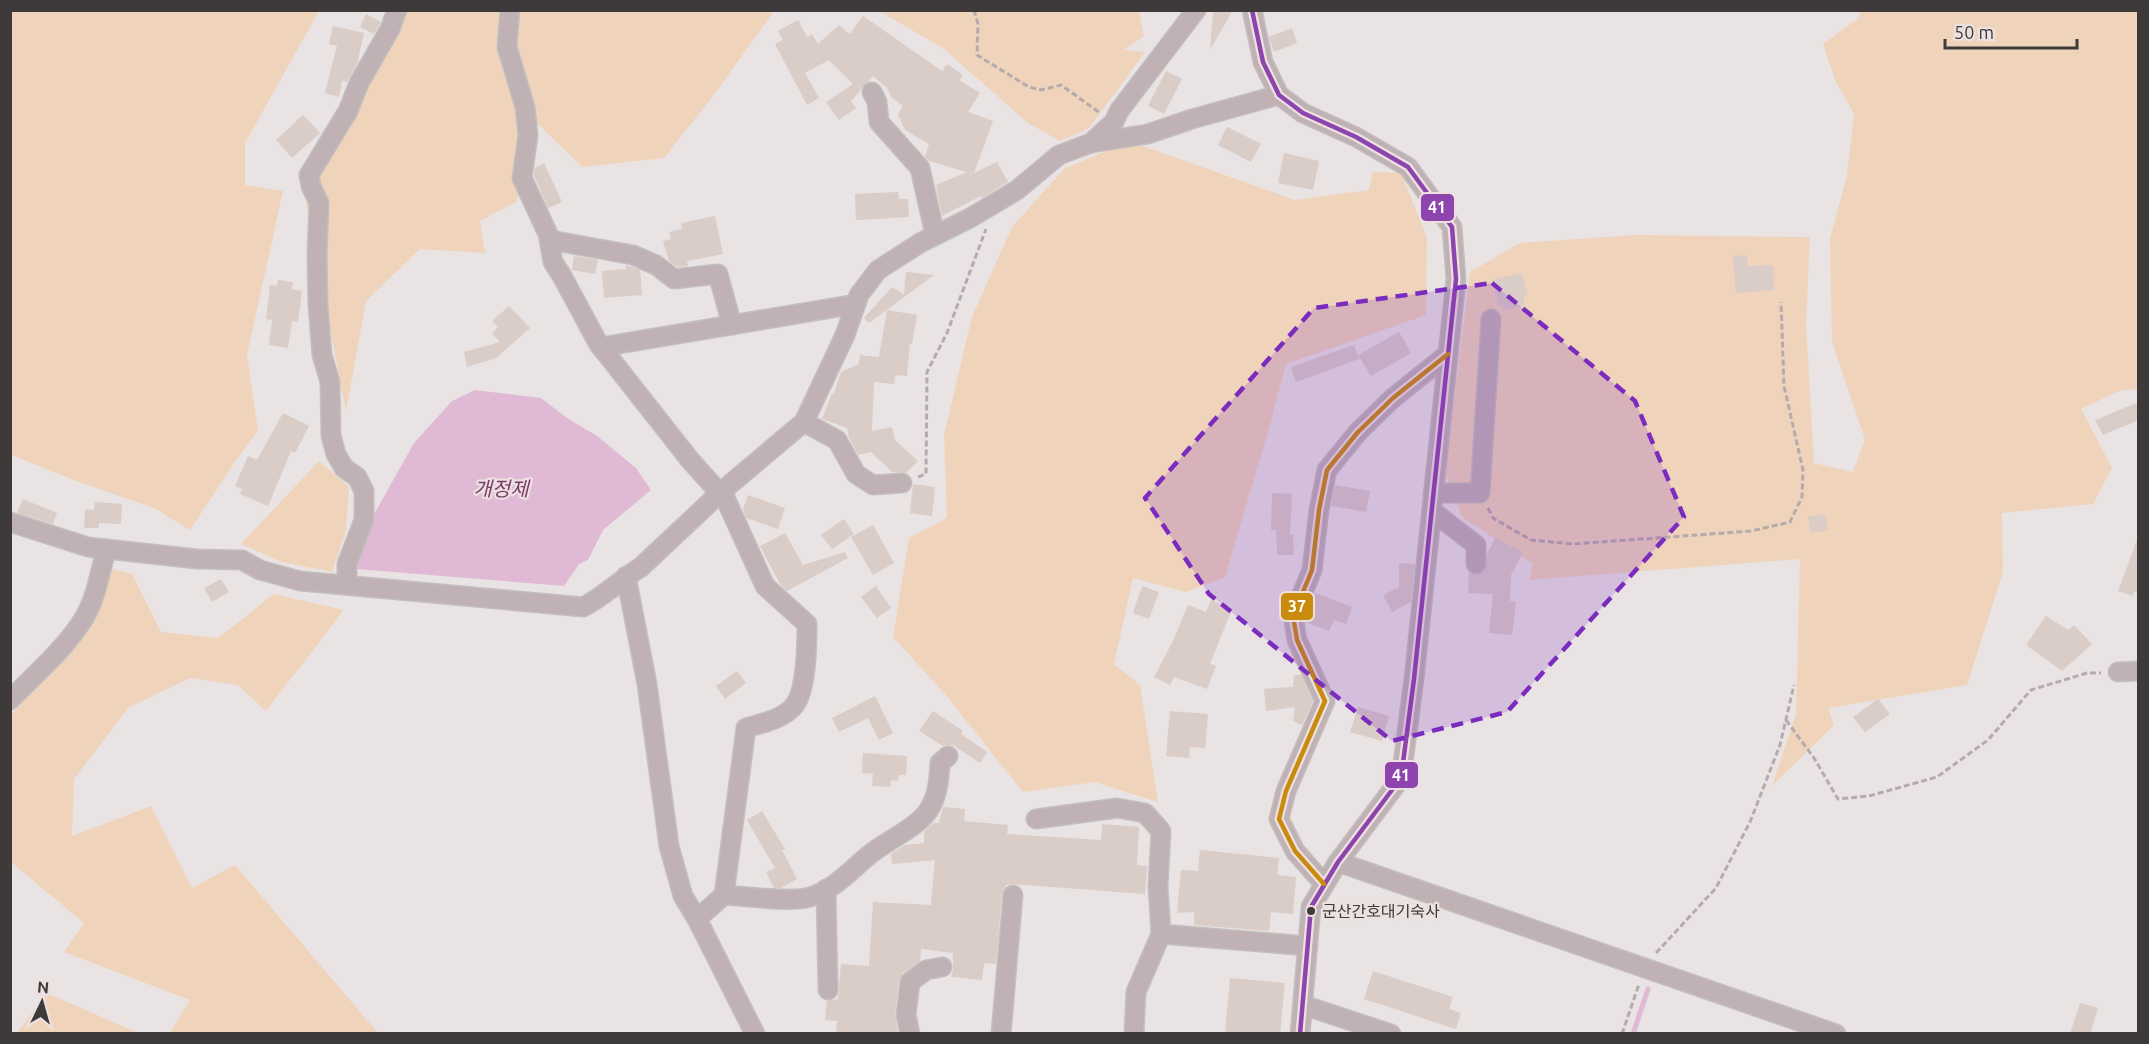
<svg xmlns="http://www.w3.org/2000/svg" width="2149" height="1044" font-family="Ubuntu,'Noto Sans KR',sans-serif">
  <style>
    .green { fill: #efd4bb }
    .water { fill: #e0bad4 }
    .lines { fill: none; stroke-linecap: round; stroke-linejoin: round }
    .stream { stroke: #e0bad4; stroke-width: 5 }
    .building { fill: #daccc7 }
    .minor-casing { stroke: #c3bfbe; stroke-width: 21 }
    .path { stroke: #b5abad; stroke-width: 3; stroke-dasharray: 6 3; stroke-linecap: butt }
    .minor { stroke: #c0b1b5; stroke-width: 18 }
    .bus-1-casing { stroke: #ece1e0; stroke-width: 9 }
    .bus-2-casing { stroke: #ece1e0; stroke-width: 9 }
    .bus-1 { stroke: #8e44ad; stroke-width: 4.5 }
    .bus-2 { stroke: #c98b0e; stroke-width: 4.5 }
    .marked { fill: #7b2cbf; fill-opacity: 0.2; stroke: #7b2cbf; stroke-width: 4.5; stroke-dasharray: 12 8; stroke-linejoin: round }
    .bus-dot { fill: #3e3a39; stroke: #ece1e0; stroke-width: 2 }
    .labels { text-anchor: middle; dominant-baseline: central; stroke-width: 4.5; stroke-linejoin: round; paint-order: stroke }
    .bus-label { font-size: 16px; fill: #3e3a39; stroke: #ece1e0; text-anchor: start }
    .water-label { font-size: 20px; font-style: italic; fill: #7a3b6c; stroke: #ece1e0 }
    .line-badge { stroke: #ece1e0; stroke-width: 2 }
    .badge-label { font-size: 16px; text-anchor: middle; font-weight: bold; fill: #fff }
  </style>
  <rect width="100%" height="100%" fill="#e9e3e3"/>
  <g class="green">
    <polygon points="10,11 319,11 245,143 245,185 283,191 247,355 258,431 235,462 190,530 154,508 76,481 11,455"/>
    <polygon points="387,11 774,11 716,92 664,158 582,167 538,124 516,202 480,221 485,253 420,249 366,301 346,411 306,203"/>
    <polygon points="879,11 1139,11 1144,36 1124,50 1145,52 1089,128 1060,141 1028,123 944,49"/>
    <polygon points="1860,11 2138,11 2138,389 2119,391 2081,409 2112,468 2093,504 2002,513 2003,572 1967,685 1828,708 1834,725 1772,786 1796,714 1800,559 1529,580 1533,564 1462,517 1445,473 1470,272 1520,243 1635,235 1810,237 1806,323 1814,463 1853,472 1865,439 1832,342 1830,239 1847,175 1854,114 1835,80 1823,44 1859,18"/>
    <polygon points="1129,141 1295,200 1369,190 1373,172 1401,173 1427,238 1426,315 1286,364 1270,425 1225,577 1186,592 1133,578 1114,664 1140,685 1158,802 1095,782 1023,792 945,694 893,637 909,538 947,518 944,435 972,317 1012,227 1064,169"/>
    <polygon points="319,461 349,487 346,530 332,572 282,562 241,544"/>
    <polygon points="113,569 132,574 161,632 218,638 274,594 344,610 266,711 238,685 190,678 128,708 74,779 72,836 151,806 192,888 235,865 378,1033 170,1033 190,1000 64,952 84,923 11,862 11,715 88,628"/>
    <polygon points="47,993 138,1033 17,1033"/>
  </g>
  <polygon class="water" points="475,390 541,398 567,418 597,436 636,468 651,490 603,530 588,560 579,564 564,586 356,569 372,518 414,443 452,401"/>
  <g class="lines">
    <polyline class="stream" points="1633,1034 1648,989"/>
  </g>
  <g class="building">
    <polygon points="1213,10 1233,10 1210,50"/>
    <polygon points="366,14 381,22 374,34 360,27"/>
    <polygon points="863,16 942,71 947,64 963,75 959,80 980,93 968,112 993,121 974,173 997,162 1008,182 982,198 981,196 942,216 936,185 967,172 929,161 925,157 929,144 905,130 898,115 903,106 892,98 887,88 873,76 851,101 856,108 839,120 826,102 853,84 829,60 805,73 819,98 807,105 775,44 783,40 778,31 798,20 807,37 812,34 818,44 839,25 850,34"/>
    <polygon points="333,26 364,33 357,64 347,82 342,81 339,97 325,93 337,46 329,44"/>
    <polygon points="1292,28 1297,43 1274,52 1269,37"/>
    <polygon points="1166,71 1182,79 1164,114 1148,106"/>
    <polygon points="303,115 320,133 292,158 276,140"/>
    <polygon points="1227,127 1261,144 1251,162 1218,145"/>
    <polygon points="1284,153 1319,161 1313,190 1278,183"/>
    <polygon points="544,163 562,202 548,208 534,176 535,168"/>
    <polygon points="898,192 899,199 908,199 909,217 856,220 855,194"/>
    <polygon points="715,216 723,254 687,261 688,266 677,267 669,261 663,241 671,239 669,232 682,229 681,223"/>
    <polygon points="1747,255 1748,266 1773,265 1774,290 1736,293 1733,256"/>
    <polygon points="574,256 598,260 595,274 572,270"/>
    <polygon points="626,265 640,270 642,295 604,298 602,271 626,269"/>
    <polygon points="906,272 934,275 869,323 864,318 892,287 904,294"/>
    <polygon points="1522,273 1528,295 1523,297 1525,305 1503,311 1502,305 1498,306 1492,280"/>
    <polygon points="278,280 293,282 292,289 302,291 298,322 292,321 288,348 269,345 272,320 266,319 270,285 277,286"/>
    <polygon points="509,306 530,328 496,358 467,367 464,352 500,342 492,333 498,327 492,321"/>
    <polygon points="887,310 917,315 912,344 910,343 907,376 895,375 894,384 874,382 872,431 892,427 895,440 918,461 906,473 892,472 871,452 858,455 849,438 847,428 822,419 832,393 834,394 841,372 859,364 860,355 879,357"/>
    <polygon points="1399,332 1411,353 1371,376 1358,355"/>
    <polygon points="1354,345 1359,359 1296,382 1291,367"/>
    <polygon points="2139,402 2139,420 2103,435 2095,420"/>
    <polygon points="283,413 309,426 295,453 291,451 268,506 240,494 242,489 235,486 248,456 257,460"/>
    <polygon points="913,484 935,487 932,516 910,513"/>
    <polygon points="1335,485 1370,491 1366,512 1331,506"/>
    <polygon points="1272,493 1292,494 1290,535 1293,535 1294,555 1277,555 1276,530 1271,530"/>
    <polygon points="748,495 785,508 778,529 746,518 743,509"/>
    <polygon points="23,499 57,513 53,524 17,513"/>
    <polygon points="95,502 122,504 121,524 99,523 99,528 84,528 85,509 94,510"/>
    <polygon points="1825,514 1828,530 1811,533 1808,517"/>
    <polygon points="844,519 854,534 832,549 821,535"/>
    <polygon points="873,525 894,563 873,575 851,537"/>
    <polygon points="785,533 803,565 845,552 848,558 787,591 780,584 760,546"/>
    <polygon points="1495,538 1523,552 1511,575 1510,601 1516,602 1512,635 1489,633 1493,594 1468,593 1469,573 1477,575 1485,570 1487,554"/>
    <polygon points="2137,540 2139,593 2134,592 2133,596 2118,591"/>
    <polygon points="1399,563 1415,564 1411,602 1392,612 1383,595 1399,587"/>
    <polygon points="221,579 229,592 212,602 204,588"/>
    <polygon points="876,586 891,608 877,618 861,597"/>
    <polygon points="1142,586 1159,592 1149,619 1133,613"/>
    <polygon points="1315,593 1352,607 1346,624 1334,620 1329,631 1305,622 1305,619"/>
    <polygon points="1211,600 1232,609 1210,664 1216,666 1207,689 1174,677 1170,685 1154,677 1173,641 1188,605 1206,612"/>
    <polygon points="2046,616 2068,630 2074,625 2092,644 2062,671 2026,645"/>
    <polygon points="737,671 746,683 725,699 716,686"/>
    <polygon points="1294,675 1301,675 1313,701 1302,725 1293,721 1295,707 1266,711 1264,689 1293,687"/>
    <polygon points="875,696 893,733 879,740 868,718 839,732 832,718"/>
    <polygon points="1878,699 1890,714 1865,732 1853,717"/>
    <polygon points="1358,707 1389,716 1382,741 1350,732"/>
    <polygon points="933,711 963,731 961,734 987,752 980,763 953,745 943,746 919,731"/>
    <polygon points="1170,711 1208,714 1205,748 1190,747 1189,758 1166,756"/>
    <polygon points="863,753 907,756 906,775 899,775 898,781 891,780 890,787 872,786 873,774 862,773"/>
    <polygon points="943,807 965,809 964,821 1008,825 1007,834 1101,840 1102,824 1139,827 1137,865 1147,866 1145,894 1013,884 1006,885 1002,894 996,964 984,963 982,980 951,977 953,970 953,953 921,949 920,961 903,973 899,980 895,1014 898,1034 836,1034 837,1021 825,1020 827,1001 838,999 841,964 869,966 873,902 931,905 935,860 892,864 891,854 905,845 924,843 924,831 933,823 939,823"/>
    <polygon points="762,811 785,849 782,850 797,879 781,888 774,888 766,872 775,868 747,820"/>
    <polygon points="1200,850 1279,858 1277,875 1296,877 1293,914 1271,912 1269,931 1194,925 1194,912 1177,913 1181,870 1198,871"/>
    <polygon points="1373,971 1453,997 1449,1009 1461,1013 1456,1029 1364,999"/>
    <polygon points="1230,978 1285,983 1280,1034 1225,1034"/>
    <polygon points="2080,1003 2098,1008 2090,1034 2070,1034"/>
  </g>
  <g class="lines">
    <defs>
      <g id="minor">
        <polyline points="1252,10 1263,62 1279,95 1303,113 1356,137 1408,167 1452,227 1456,279 1414,679 1401,778 1338,862 1311,907 1300,1034"/>
        <polyline points="872,92 877,102 879,122 920,168 935,235"/>
        <polyline points="1091,143 1148,134 1192,119 1279,95"/>
        <polyline points="550,240 633,255 656,265 674,279 718,274 732,325"/>
        <polyline points="601,347 856,304"/>
        <polyline points="804,422 837,440 856,474 873,485 902,483"/>
        <polyline points="1433,493 1480,493 1491,319"/>
        <polyline points="1432,511 1476,545 1476,564"/>
        <path d="M10,522L88,547L197,559L242,560L260,570L300,581L583,607C606,595 620,580 641,567L722,491L716,489L690,460L598,343L562,276L553,262L548,234L522,178L528,135L525,107L507,47L510,10"/>
        <polyline points="626,576 647,684 669,846 683,896 697,919"/>
        <polyline points="347,585 347,564 364,520 364,491 357,477 344,468 336,454 331,436 330,382 322,355 318,305 317,255 319,203 311,186 309,175 348,111 359,83 390,29 397,10"/>
        <polyline points="2118,672 2138,671"/>
        <path d="M10,700C35,674 78,638 91,604C98,587 101,568 106,551"/>
        <polyline points="1036,819 1117,808 1145,813 1161,831 1158,887 1161,934 1308,946"/>
        <polyline points="1338,862 1836,1034"/>
        <polyline points="1324,884 1295,851 1279,819 1286,791 1325,701 1297,640 1293,616 1312,570 1319,510 1327,470 1358,432 1393,398 1448,354"/>
        <polyline points="826,889 828,990"/>
        <path d="M724,895L746,728C762,723 781,720 793,707C807,692 807,644 807,624L765,586L722,491L804,422L845,335L859,295L878,270L920,243L970,218L1017,190L1059,155L1091,143L1114,122L1119,111L1196,10"/>
        <polyline points="1303,1005 1391,1034"/>
        <path d="M755,1034L697,919L724,895C744,896 792,903 810,897C836,889 853,867 873,852C890,839 916,828 928,811C938,796 939,780 940,763L948,756"/>
        <polyline points="910,1034 906,1015 910,982 926,970 942,967"/>
        <polyline points="1001,1034 1013,895"/>
        <polyline points="1134,1034 1136,992 1161,934"/>
      </g>
    </defs>
    <use href="#minor" class="minor-casing"/>
    <g class="path">
      <polyline points="974,10 978,24 977,55 1029,87 1041,90 1061,85 1100,113"/>
      <polyline points="918,477 926,474 927,372 947,333 986,229"/>
      <polyline points="1488,508 1493,518 1531,540 1573,544 1751,531 1790,522 1802,497 1803,470 1784,386 1781,302"/>
      <polyline points="1786,720 1814,758 1838,799 1869,796 1937,777 1988,740 2031,690 2087,673 2101,673"/>
      <polyline points="1656,953 1716,888 1750,822 1780,745 1794,685"/>
      <polyline points="1622,1034 1639,984"/>
    </g>
    <use href="#minor" class="minor"/>
    <defs>
      <polyline id="bus-1" points="1252,10 1263,62 1279,95 1303,113 1356,137 1408,167 1452,227 1456,279 1414,679 1401,778 1338,862 1311,907 1300,1034"/>
      <polyline id="bus-2" points="1324,884 1295,851 1279,819 1286,791 1325,701 1297,640 1293,616 1312,570 1319,510 1327,470 1358,432 1393,398 1448,354"/>
    </defs>
    <use href="#bus-1" class="bus-1-casing"/>
    <use href="#bus-2" class="bus-2-casing"/>
    <use href="#bus-1" class="bus-1"/>
    <use href="#bus-2" class="bus-2"/>
  </g>
  <path class="marked" d="M1492,283L1635,401L1684,517L1507,712L1392,741L1209,594L1145,498L1314,308Z"/>
  <circle class="bus-dot" cx="1311" cy="911" r="5"/>
  <g class="labels">
    <g class="bus-label">
      <text x="1322" y="911">군산간호대기숙사</text>
    </g>
    <g class="water-label">
      <text x="501" y="488">개정제</text>
    </g>
  </g>
  <g class="line-badge">
    <rect x="1420" y="193" width="35" height="29" rx="6" fill="#8e44ad"/>
    <rect x="1280" y="592" width="34" height="29" rx="6" fill="#c98b0e"/>
    <rect x="1384" y="761" width="35" height="28" rx="6" fill="#8e44ad"/>
  </g>
  <g class="badge-label">
    <text x="1437" y="213">41</text>
    <text x="1297" y="612">37</text>
    <text x="1401" y="781">41</text>
  </g>
  <rect width="2149" height="1044" fill="none" stroke="#3e3a39" stroke-width="24"/>
  <g transform="translate(42 1002) rotate(5)" stroke="#ece1e0" stroke-width="4.5" paint-order="stroke">
  <path d="M0-4.5L10 22L0 15L-10 22Z" fill="#3e3a39"/>
  <text y="-9" font-size="16" font-weight="bold" text-anchor="middle" fill="#3e3a39">N</text>
  </g>
  <path d="M1945 39v9h132v-9" fill="none" stroke="#3e3a39" stroke-width="3"/>
  <text x="1954" y="39" font-size="18" fill="#3e3a39" stroke="#ece1e0" stroke-width="4.5" paint-order="stroke">50 m</text>
</svg>
